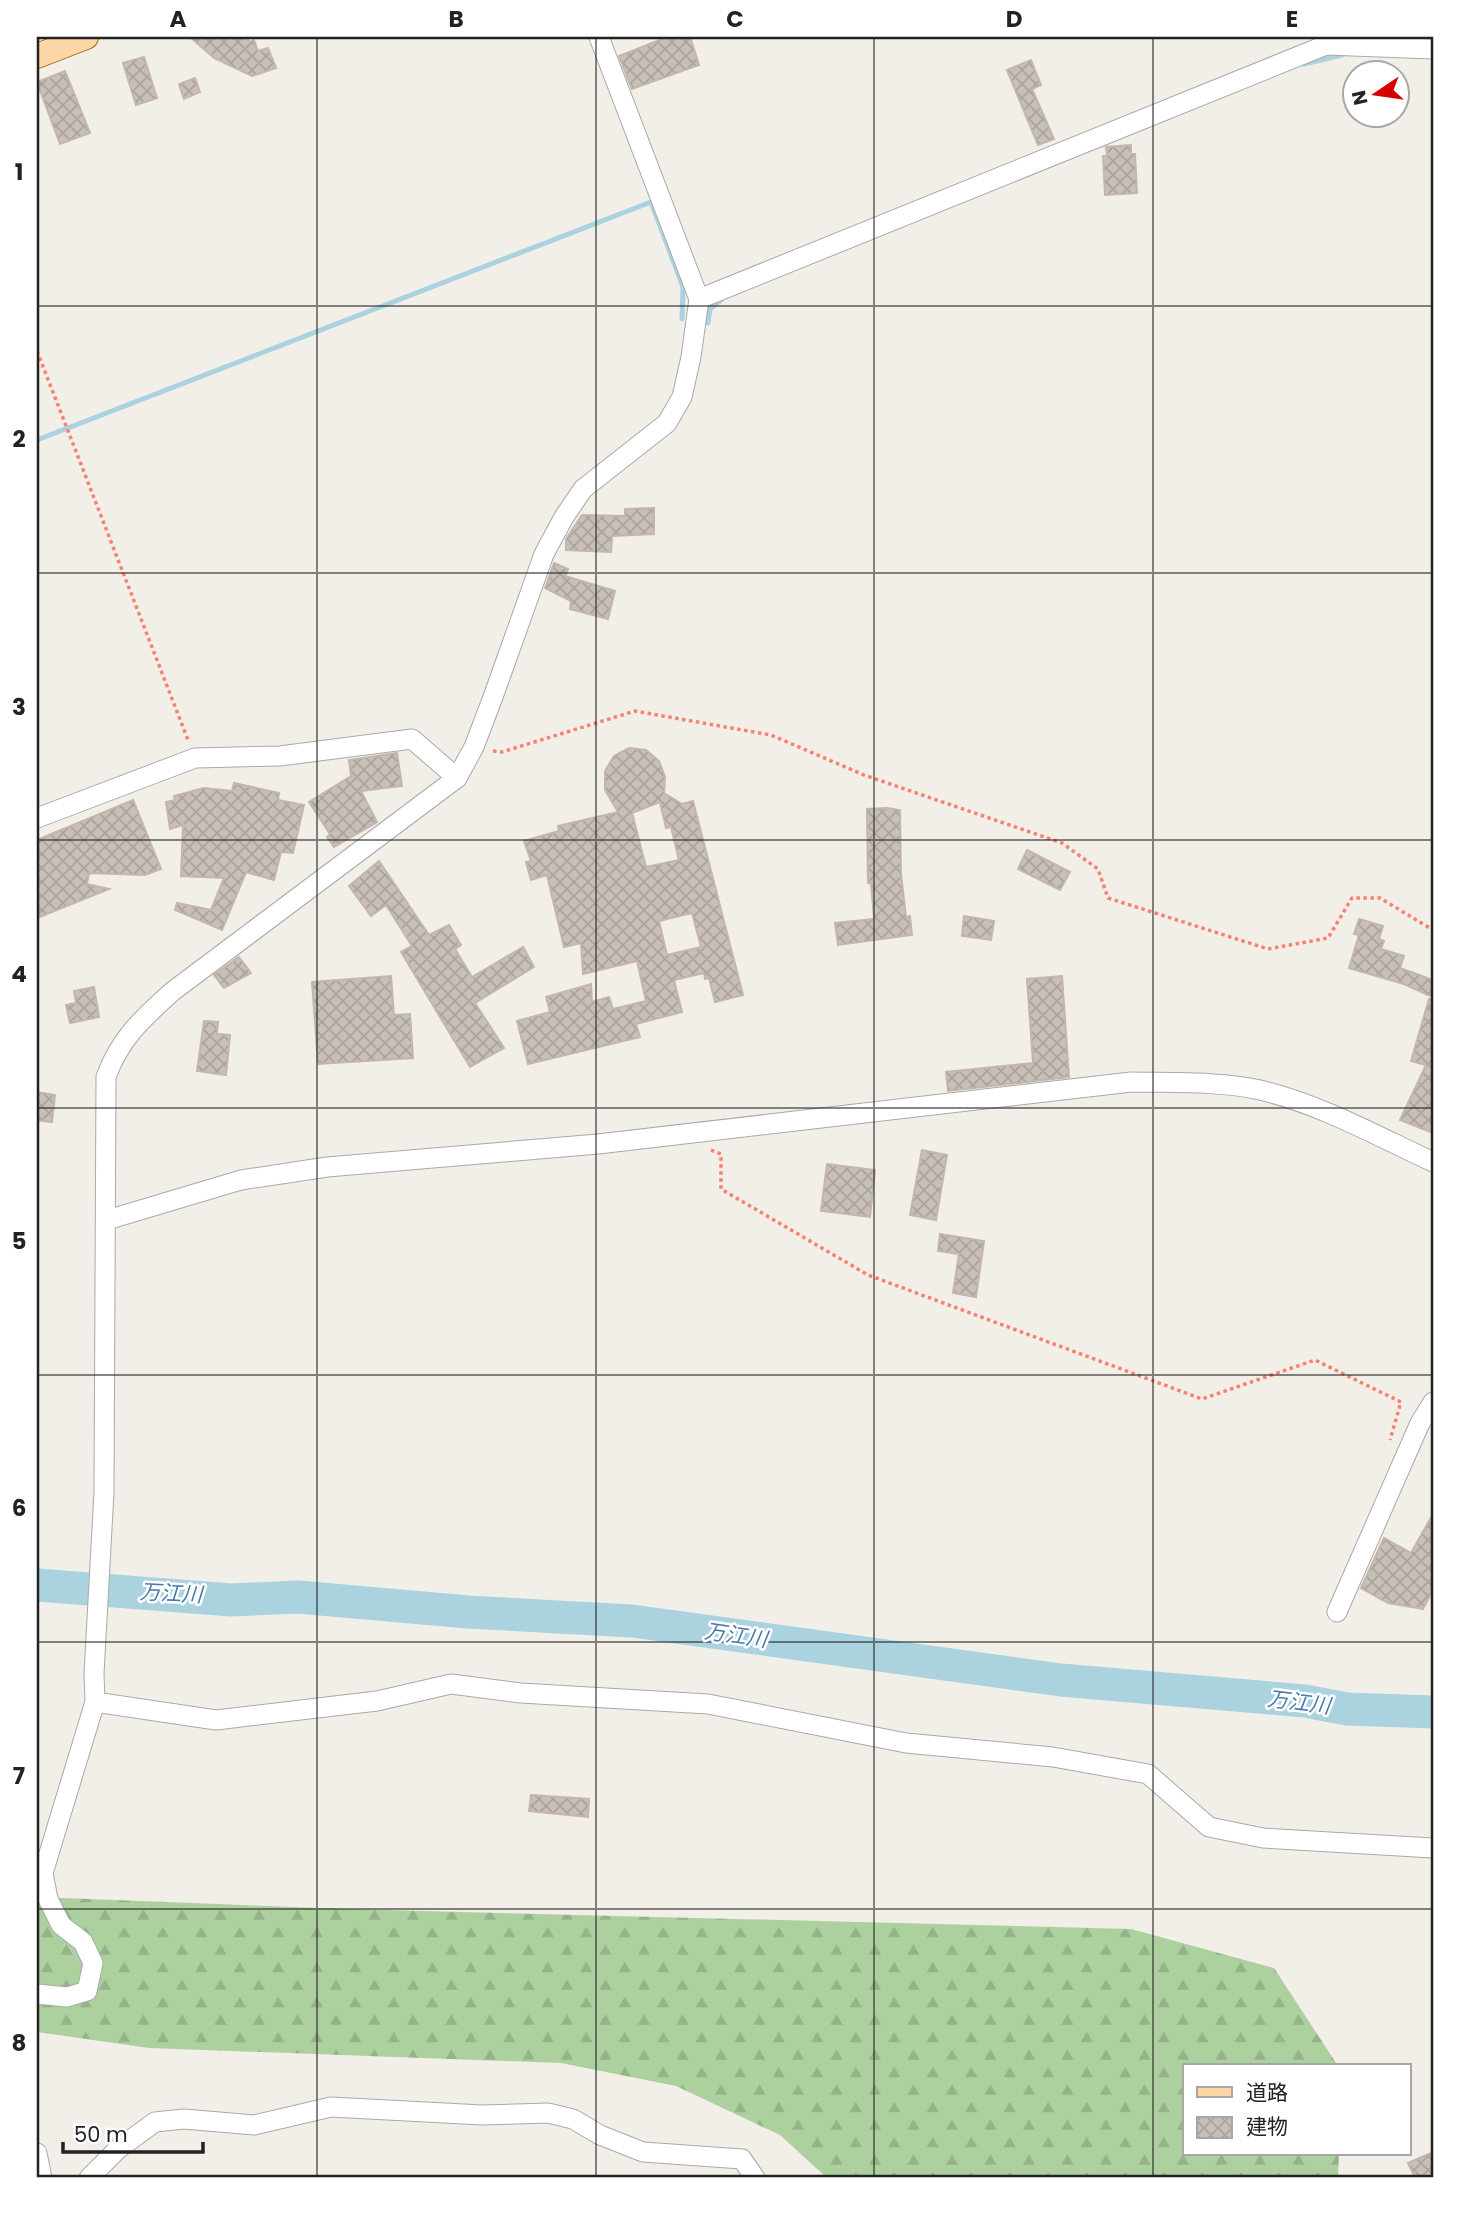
<svg xmlns="http://www.w3.org/2000/svg" width="1470" height="2215" font-family="Poppins,'Noto Sans JP',sans-serif">
  <style>
    .forest { fill: url(#forest-firs) }
    .lines { fill: none; stroke-linecap: round; stroke-linejoin: round }
    .stream { stroke: #aad3df; stroke-width: 5 }
    .river { stroke: #aad3df; stroke-width: 33 }
    .building { fill: url(#building-cross-hatch); stroke: #c4b6ab; stroke-width: 2; fill-rule: evenodd }
    .minor-casing { stroke: #a9a9a9; stroke-width: 21 }
    .major-casing { stroke: #a06b00; stroke-width: 26 }
    .path { stroke: #fa8072; stroke-width: 3.5; stroke-dasharray: 3.5 3.5; stroke-linecap: butt }
    .minor { stroke: #fff; stroke-width: 19 }
    .major { stroke: #fcd6a4; stroke-width: 24 }
    .grid { fill: none; stroke: #222; stroke-width: 2; stroke-opacity: 0.55 }
    .labels { text-anchor: middle; dominant-baseline: central; stroke-width: 5; stroke-linejoin: round; paint-order: stroke }
    .water-label { font-size: 21px; font-style: italic; fill: #4a7aab; stroke: #fff }
    .neatline { fill: none; stroke: #222; stroke-width: 2.5 }
    .grid-label { font-size: 23px; text-anchor: middle; font-weight: bold; fill: #222 }
  </style>
  <defs>
    <pattern id="forest-firs" width="22" height="20" patternUnits="userSpaceOnUse" patternTransform="scale(1.75)"><rect width="22" height="20" fill="#add19e"/><path d="M5 1l3.5 6h-7zM16 11l3.5 6h-7z" fill="#95b388"/></pattern>
    <pattern id="building-cross-hatch" width="8" height="8" patternUnits="userSpaceOnUse" patternTransform="scale(1.75)"><rect width="8" height="8" fill="#c7bfb8"/><path d="M0 0l8 8M0 8l8-8" fill="none" stroke="#aba49e"/></pattern>
  </defs>
  <rect width="100%" height="100%" fill="#f2efe9"/>
  <polygon class="forest" points="37,1897 345,1909 1131,1929 1274,1968 1338,2066 1185,2066 1185,2154 1339,2154 1338,2178 827,2178 780,2135 676,2086 561,2063 149,2048 37,2032"/>
  <g class="lines">
    <g class="stream">
      <polyline points="1304,64 1342,55"/>
      <polyline points="708,323 710,309 721,300"/>
      <polyline points="37,440 651,202 683,287 682,319"/>
    </g>
    <polyline class="river" points="37,1585 231,1600 298,1597 468,1612 632,1621 1061,1680 1305,1701 1347,1709 1433,1712"/>
  </g>
  <g class="building">
    <polygon points="190,37 247,37 249,42 254,40 258,51 268,48 276,68 252,76 214,58"/>
    <polygon points="667,37 690,37 699,65 632,89 619,56"/>
    <polygon points="144,57 157,98 136,105 123,63"/>
    <polygon points="1031,60 1041,85 1032,89 1054,139 1038,145 1007,70"/>
    <polygon points="65,71 90,133 60,144 37,82"/>
    <polygon points="195,78 200,92 184,99 179,84"/>
    <polygon points="1131,145 1131,154 1135,154 1137,193 1105,195 1103,156 1107,156 1106,147"/>
    <polygon points="654,508 654,534 612,536 611,552 566,550 566,539 582,515 625,516 625,509"/>
    <polygon points="554,563 568,569 565,576 615,591 608,619 570,609 571,601 545,588"/>
    <path d="M629,748L646,750L659,761L665,777L664,793L682,804L693,801L743,995L715,1002L709,978L705,979L704,973L674,980L682,1012L636,1024L640,1037L528,1064L517,1021L550,1012L546,997L591,984L592,1002L609,997L613,1009L646,1001L637,961L583,974L581,943L564,947L547,875L531,880L526,862L531,861L524,841L559,831L558,826L618,812L605,790V771L614,756ZM660,802L666,828L671,827L679,860L646,867L632,813ZM692,913L701,947L667,955L659,921Z"/>
    <polygon points="397,753 402,786 361,791 377,822 334,847 327,837 330,834 309,802 351,776 349,760"/>
    <polygon points="234,783 279,793 278,800 304,805 293,853 281,852 274,880 246,872 222,930 175,910 177,903 211,910 224,878 181,876 183,825 170,829 166,802 175,800 174,796 204,788 232,791"/>
    <polygon points="133,800 161,869 145,875 89,873 87,884 109,889 37,918 37,840"/>
    <polygon points="887,808 900,810 901,874 906,917 910,916 912,935 838,945 835,923 874,919 871,883 868,883 867,809"/>
    <polygon points="1027,850 1070,872 1060,890 1018,869"/>
    <polygon points="379,861 429,935 449,925 461,945 455,949 472,977 523,947 534,967 475,1003 504,1048 470,1067 401,952 412,946 386,905 371,916 349,886"/>
    <polygon points="964,916 994,921 991,940 962,936"/>
    <polygon points="1359,919 1383,926 1379,939 1384,941 1381,949 1404,956 1400,968 1433,980 1433,993 1430,996 1404,984 1349,968 1359,935 1354,934"/>
    <polygon points="239,957 251,973 224,988 214,975"/>
    <polygon points="391,976 394,1015 410,1014 413,1058 318,1064 312,982"/>
    <polygon points="1062,976 1069,1077 948,1091 946,1072 1033,1063 1027,979"/>
    <polygon points="94,987 99,1017 70,1023 66,1005 76,1003 74,991"/>
    <polygon points="1429,999 1433,999 1433,1133 1400,1120 1426,1065 1411,1061"/>
    <polygon points="204,1021 218,1022 217,1034 230,1035 226,1075 197,1071"/>
    <polygon points="37,1092 55,1095 52,1122 37,1120"/>
    <polygon points="922,1150 947,1155 936,1220 910,1215"/>
    <polygon points="827,1164 875,1170 870,1217 821,1211"/>
    <polygon points="940,1234 984,1241 976,1297 953,1293 959,1254 938,1251"/>
    <polygon points="1433,1514 1433,1590 1423,1609 1388,1603 1361,1588 1384,1538 1411,1553"/>
    <polygon points="531,1795 589,1799 588,1817 529,1811"/>
    <polygon points="1433,2152 1433,2178 1415,2178 1408,2163"/>
  </g>
  <g class="lines">
    <defs>
      <g id="minor">
        <polyline points="699,299 1326,45 1433,49"/>
        <polyline points="37,818 195,758 280,756 412,739 457,778"/>
        <path d="M107,1220L241,1180L327,1167L598,1144L1131,1082C1173,1083 1219,1081 1260,1090C1320,1104 1377,1136 1433,1162"/>
        <polyline points="1337,1612 1420,1423 1433,1402"/>
        <polyline points="95,1702 216,1720 377,1701 451,1684 521,1693 708,1704 906,1743 1053,1757 1148,1774 1209,1827 1263,1838 1433,1848"/>
        <path d="M37,1994L67,1997L87,1991L93,1963L83,1942L61,1925L48,1899L43,1873L95,1702L94,1674L104,1492L106,1077C120,1038 143,1018 173,991L457,778L474,747L493,697L544,554L564,517L583,489L667,423L682,397L691,357L699,299L599,37"/>
        <polyline points="37,2153 42,2178"/>
        <polyline points="89,2178 118,2149 155,2122 184,2119 254,2125 331,2107 482,2115 548,2113 573,2119 600,2135 643,2152 742,2159 755,2178"/>
      </g>
      <polyline id="major" points="37,56 86,37"/>
    </defs>
    <use href="#minor" class="minor-casing"/>
    <use href="#major" class="major-casing"/>
    <g class="path">
      <polyline points="37,351 188,740"/>
      <polyline points="493,751 502,752 635,711 771,735 864,775 1062,843 1098,869 1108,898 1268,949 1328,938 1352,898 1380,898 1433,930"/>
      <polyline points="711,1150 721,1154 721,1189 868,1275 1202,1399 1315,1360 1401,1402 1390,1440"/>
    </g>
    <use href="#minor" class="minor"/>
    <use href="#major" class="major"/>
  </g>
  <path class="grid" d="M317,37V2178M596,37V2178M874,37V2178M1153,37V2178M37,306H1433M37,573H1433M37,840H1433M37,1108H1433M37,1375H1433M37,1642H1433M37,1909H1433"/>
  <g class="labels">
    <g class="water-label">
      <text transform="translate(171 1593) rotate(3)">万江川</text>
      <text transform="translate(736 1635) rotate(8)">万江川</text>
      <text transform="translate(1299 1702) rotate(7)">万江川</text>
    </g>
  </g>
  <rect width="1470" height="2215" fill="none" stroke="#ffffff" stroke-width="77"/>
  <rect x="1183" y="2064" width="228" height="91" fill="#ffffff" stroke="#a7a7a7" stroke-width="2"/>
  <rect x="1197" y="2087" width="35" height="10" fill="#fcd6a4" stroke="#a7a7a7" stroke-width="2"/>
  <text x="1246" y="2100" font-size="21" fill="#222222">道路</text>
  <rect x="1197" y="2117" width="35" height="21" fill="url(#building-cross-hatch)" stroke="#a7a7a7" stroke-width="2"/>
  <text x="1246" y="2134" font-size="21" fill="#222222">建物</text>
  <g transform="translate(1376 94) rotate(257)"><circle r="33" fill="#ffffff" stroke="#a7a7a7" stroke-width="2"/>
  <path d="M0-5L12 26L0 18L-12 26Z" fill="#d40000"/>
  <text y="-10" font-size="19" font-weight="bold" text-anchor="middle" fill="#222222">N</text>
  </g>
  <path d="M63 2142v10h140v-10" fill="none" stroke="#222222" stroke-width="3.5"/>
  <text x="74" y="2142" font-size="21" fill="#222222" stroke="#ffffff" stroke-width="5" paint-order="stroke">50 m</text>
  <rect x="38" y="38" width="1394" height="2138" class="neatline"/>
  <g class="grid-label">
    <text x="178" y="27">A</text>
    <text x="456" y="27">B</text>
    <text x="735" y="27">C</text>
    <text x="1014" y="27">D</text>
    <text x="1292" y="27">E</text>
    <text x="19" y="180">1</text>
    <text x="19" y="447">2</text>
    <text x="19" y="715">3</text>
    <text x="19" y="982">4</text>
    <text x="19" y="1249">5</text>
    <text x="19" y="1516">6</text>
    <text x="19" y="1784">7</text>
    <text x="19" y="2051">8</text>
  </g>
</svg>
